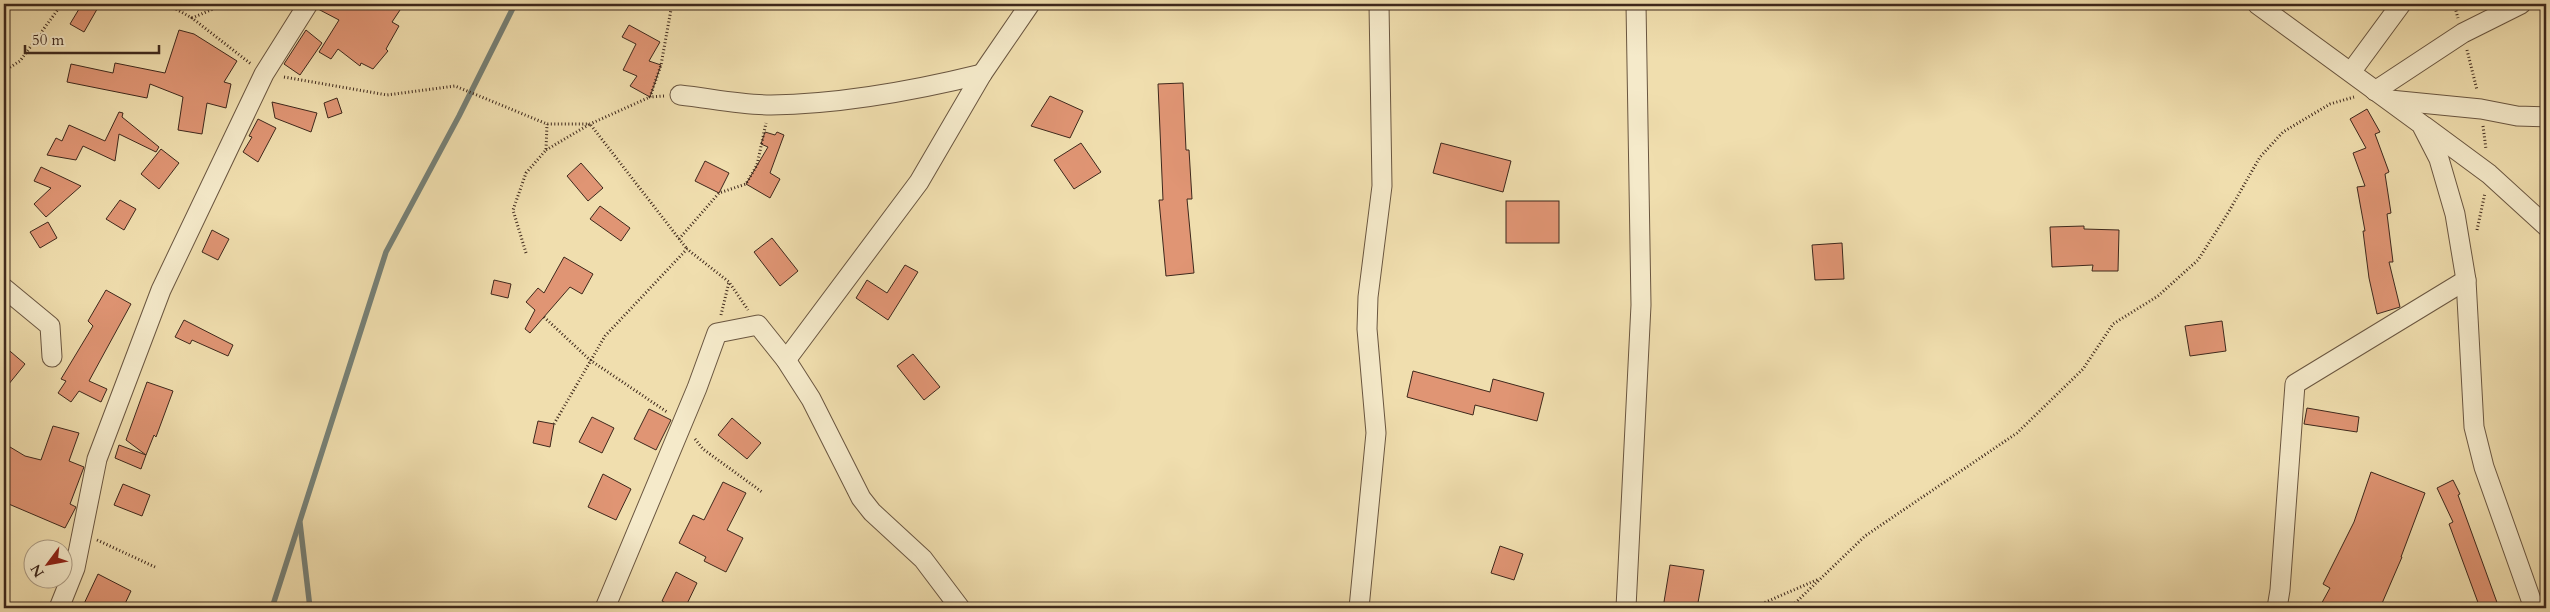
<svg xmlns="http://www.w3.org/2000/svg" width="2550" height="612" font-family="Cardo,serif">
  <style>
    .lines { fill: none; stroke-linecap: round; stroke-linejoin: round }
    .stream { stroke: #768076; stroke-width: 5.5 }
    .building { fill: #e09574; stroke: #3e281c }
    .street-casing { stroke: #6a5640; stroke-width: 21 }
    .path { stroke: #3e281c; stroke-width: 3; stroke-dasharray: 1 2.5; stroke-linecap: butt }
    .street { stroke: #f5eaca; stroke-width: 19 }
  </style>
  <rect width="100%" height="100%" fill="#f0deae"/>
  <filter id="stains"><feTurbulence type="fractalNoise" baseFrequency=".004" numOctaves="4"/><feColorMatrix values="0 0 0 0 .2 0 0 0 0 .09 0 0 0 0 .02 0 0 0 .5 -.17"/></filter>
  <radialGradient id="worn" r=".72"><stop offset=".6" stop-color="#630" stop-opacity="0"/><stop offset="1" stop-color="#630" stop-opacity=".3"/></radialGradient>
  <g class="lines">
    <g class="stream">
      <polyline points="300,523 310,608"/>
      <polyline points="272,608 386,252 459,116 515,4"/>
    </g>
  </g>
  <g class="building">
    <polygon points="82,4 100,4 84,32 70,24"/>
    <polygon points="319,4 404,4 392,22 399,26 386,49 388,51 373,69 361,63 360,66 338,49 331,59 319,52 339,20 318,9"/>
    <polygon points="629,25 660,42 649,61 661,65 650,97 630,86 637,76 623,70 636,44 622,37"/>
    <polygon points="179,30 194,34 237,61 224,82 231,84 226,108 207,103 202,134 178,130 183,97 150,84 147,98 67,82 71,64 113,73 115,63 165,73"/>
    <polygon points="306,30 322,43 300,75 284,64"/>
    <polygon points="1183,83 1186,150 1189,150 1192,199 1187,199 1194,273 1166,276 1159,200 1163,200 1158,84"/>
    <polygon points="1050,96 1083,111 1070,138 1031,126"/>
    <polygon points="337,98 342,113 328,118 324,103"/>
    <polygon points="272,102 317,113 311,132 275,118"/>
    <polygon points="2367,109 2380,132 2375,134 2389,172 2385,174 2391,213 2387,214 2393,262 2389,262 2400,307 2377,314 2369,278 2363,231 2365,231 2357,187 2365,186 2353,153 2366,148 2350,119"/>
    <polygon points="119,112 123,113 122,117 159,147 156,152 119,134 115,161 83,146 76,160 47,155 56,138 62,141 69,125 105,141"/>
    <polygon points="258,119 276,128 258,162 243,152 252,137 249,136"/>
    <polygon points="765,132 775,135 777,132 784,135 770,173 780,179 770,198 746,184 768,147 761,144"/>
    <polygon points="1081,143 1101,172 1074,189 1054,160"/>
    <polygon points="1441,143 1511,161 1503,192 1433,173"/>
    <polygon points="161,149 179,163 159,189 141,174"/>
    <polygon points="705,161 729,173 719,193 695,181"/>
    <polygon points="581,163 603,188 588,201 567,176"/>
    <polygon points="41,167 81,186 46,217 34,204 51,188 34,181"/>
    <polygon points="120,200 136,209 124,230 106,219"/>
    <rect x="1506" y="201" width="53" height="42"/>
    <polygon points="600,206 630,228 621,241 590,219"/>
    <polygon points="48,222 57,238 40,248 30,232"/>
    <polygon points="2084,226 2084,229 2119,230 2118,271 2092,271 2093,265 2052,267 2050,227"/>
    <polygon points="212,230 229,239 218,260 202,252"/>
    <polygon points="772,238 798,271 780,286 754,252"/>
    <polygon points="1842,243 1844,279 1815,280 1812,245"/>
    <polygon points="564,257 593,274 582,294 570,287 530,333 525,329 535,310 526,302 538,288 544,293"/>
    <polygon points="905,265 918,272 888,320 856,298 867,280 887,293"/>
    <polygon points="494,280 511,284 508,298 491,294"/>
    <polygon points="106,290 131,304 89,381 107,389 101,402 79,391 71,402 58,393 66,381 61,379 93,326 88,321"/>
    <polygon points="184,320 233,345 228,356 192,340 190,344 175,337"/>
    <polygon points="2222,321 2226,351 2190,356 2185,326"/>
    <polygon points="4,346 25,364 4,390"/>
    <polygon points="913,354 940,387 924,400 897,366"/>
    <polygon points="1413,371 1490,392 1493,379 1544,393 1537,421 1475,405 1473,415 1407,397"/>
    <polygon points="147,382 173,391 156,437 154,435 146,455 126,440"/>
    <polygon points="2307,408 2359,417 2357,432 2304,424"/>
    <polygon points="649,409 671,420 656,450 634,439"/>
    <polygon points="592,417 614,428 602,453 579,442"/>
    <polygon points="732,418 761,443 747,459 718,435"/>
    <polygon points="538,421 554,424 550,447 533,443"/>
    <polygon points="53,426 79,433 69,461 84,467 70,504 76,507 65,528 4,502 4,458 10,447 25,456 41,460"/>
    <polygon points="119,445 146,455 141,469 115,458"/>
    <polygon points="2371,472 2425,493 2401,557 2402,557 2380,608 2319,608 2330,588 2323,584 2354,522"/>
    <polygon points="603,474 631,489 616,520 588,507"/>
    <polygon points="2453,480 2460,494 2458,495 2499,608 2480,608 2449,524 2453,522 2437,488"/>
    <polygon points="723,482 746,493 727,530 743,538 726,572 704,561 706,557 679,543 693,515 704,520"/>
    <polygon points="123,484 150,495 142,516 114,505"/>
    <polygon points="1500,546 1523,554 1514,580 1491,573"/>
    <polygon points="1670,565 1704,570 1697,608 1663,608"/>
    <polygon points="676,572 697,583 685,608 675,608 662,601"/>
    <polygon points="98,574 131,591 123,608 82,608"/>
  </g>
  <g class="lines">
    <defs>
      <g id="street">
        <polyline points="2257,4 2421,124 2439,159 2455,214 2466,280 2474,427 2484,467 2534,608"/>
        <polyline points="2351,72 2401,4"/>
        <polyline points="2375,91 2463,33 2521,4"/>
        <path d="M680,95C709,98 741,105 771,105C842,104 913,91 982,74"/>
        <polyline points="2390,100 2481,109 2517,116 2546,117"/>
        <polyline points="2424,126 2489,174 2546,226"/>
        <polyline points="4,288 50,326 52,357"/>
        <polyline points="786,360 919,182 982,74 1030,4"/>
        <polyline points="59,608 75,568 97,459 161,290 264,74 308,4"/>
        <polyline points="605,608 697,388 717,333 758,325 786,360 811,399 861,498 872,512 923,559 960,608"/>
        <polyline points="1359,608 1376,433 1367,329 1368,297 1382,186 1379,4"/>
        <polyline points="1626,608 1641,305 1636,4"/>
        <polyline points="2277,608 2280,590 2295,384 2466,280"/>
      </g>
    </defs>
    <use href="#street" class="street-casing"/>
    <g class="path">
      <polyline points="167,4 192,18"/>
      <polyline points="225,4 192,18 251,64"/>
      <polyline points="2454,4 2458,18"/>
      <polyline points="2467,50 2477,90"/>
      <polyline points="4,71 20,61 62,4"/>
      <polyline points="284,77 387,95 455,86 547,124 590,124 650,97"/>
      <polyline points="664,96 650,97 661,65 672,4"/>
      <polyline points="2483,126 2486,149"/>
      <polyline points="546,150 590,124 687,249"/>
      <polyline points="2477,230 2485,193"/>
      <polyline points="679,239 719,193 746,184 757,165 766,123"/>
      <polyline points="526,253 513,210 526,173 546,150 547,124"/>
      <polyline points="721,315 729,282"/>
      <polyline points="544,317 590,360 667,412"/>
      <polyline points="554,424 605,336 687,249 729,282 748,310"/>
      <polyline points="695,439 703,449 762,492"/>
      <polyline points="97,540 155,567"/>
      <polyline points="4,604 11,608"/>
      <polyline points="1752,608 1819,579"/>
      <polyline points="1790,608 1865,536 2017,433 2083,369 2113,324 2158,296 2198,260 2228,213 2260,157 2283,132 2330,104 2354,97"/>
    </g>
    <use href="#street" class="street"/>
  </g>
  <rect width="2550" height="612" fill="none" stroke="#f0deae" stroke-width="20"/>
  <rect x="5" y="5" width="2540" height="602" fill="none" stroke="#3e281c" stroke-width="2.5"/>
  <rect x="10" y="10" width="2530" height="592" fill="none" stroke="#3e281c"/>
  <g transform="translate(48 564) rotate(238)"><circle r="24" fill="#f5eaca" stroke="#ac9c84"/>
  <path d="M0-4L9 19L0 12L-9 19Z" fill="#8f2418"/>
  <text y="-8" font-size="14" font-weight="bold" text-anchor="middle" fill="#3e281c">N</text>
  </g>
  <path d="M25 45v8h134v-8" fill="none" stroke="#3e281c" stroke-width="2.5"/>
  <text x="32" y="45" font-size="15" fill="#3e281c" stroke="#f5eaca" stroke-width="4" paint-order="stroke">50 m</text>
  <rect width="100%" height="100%" filter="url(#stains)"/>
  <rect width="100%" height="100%" fill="url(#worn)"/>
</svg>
